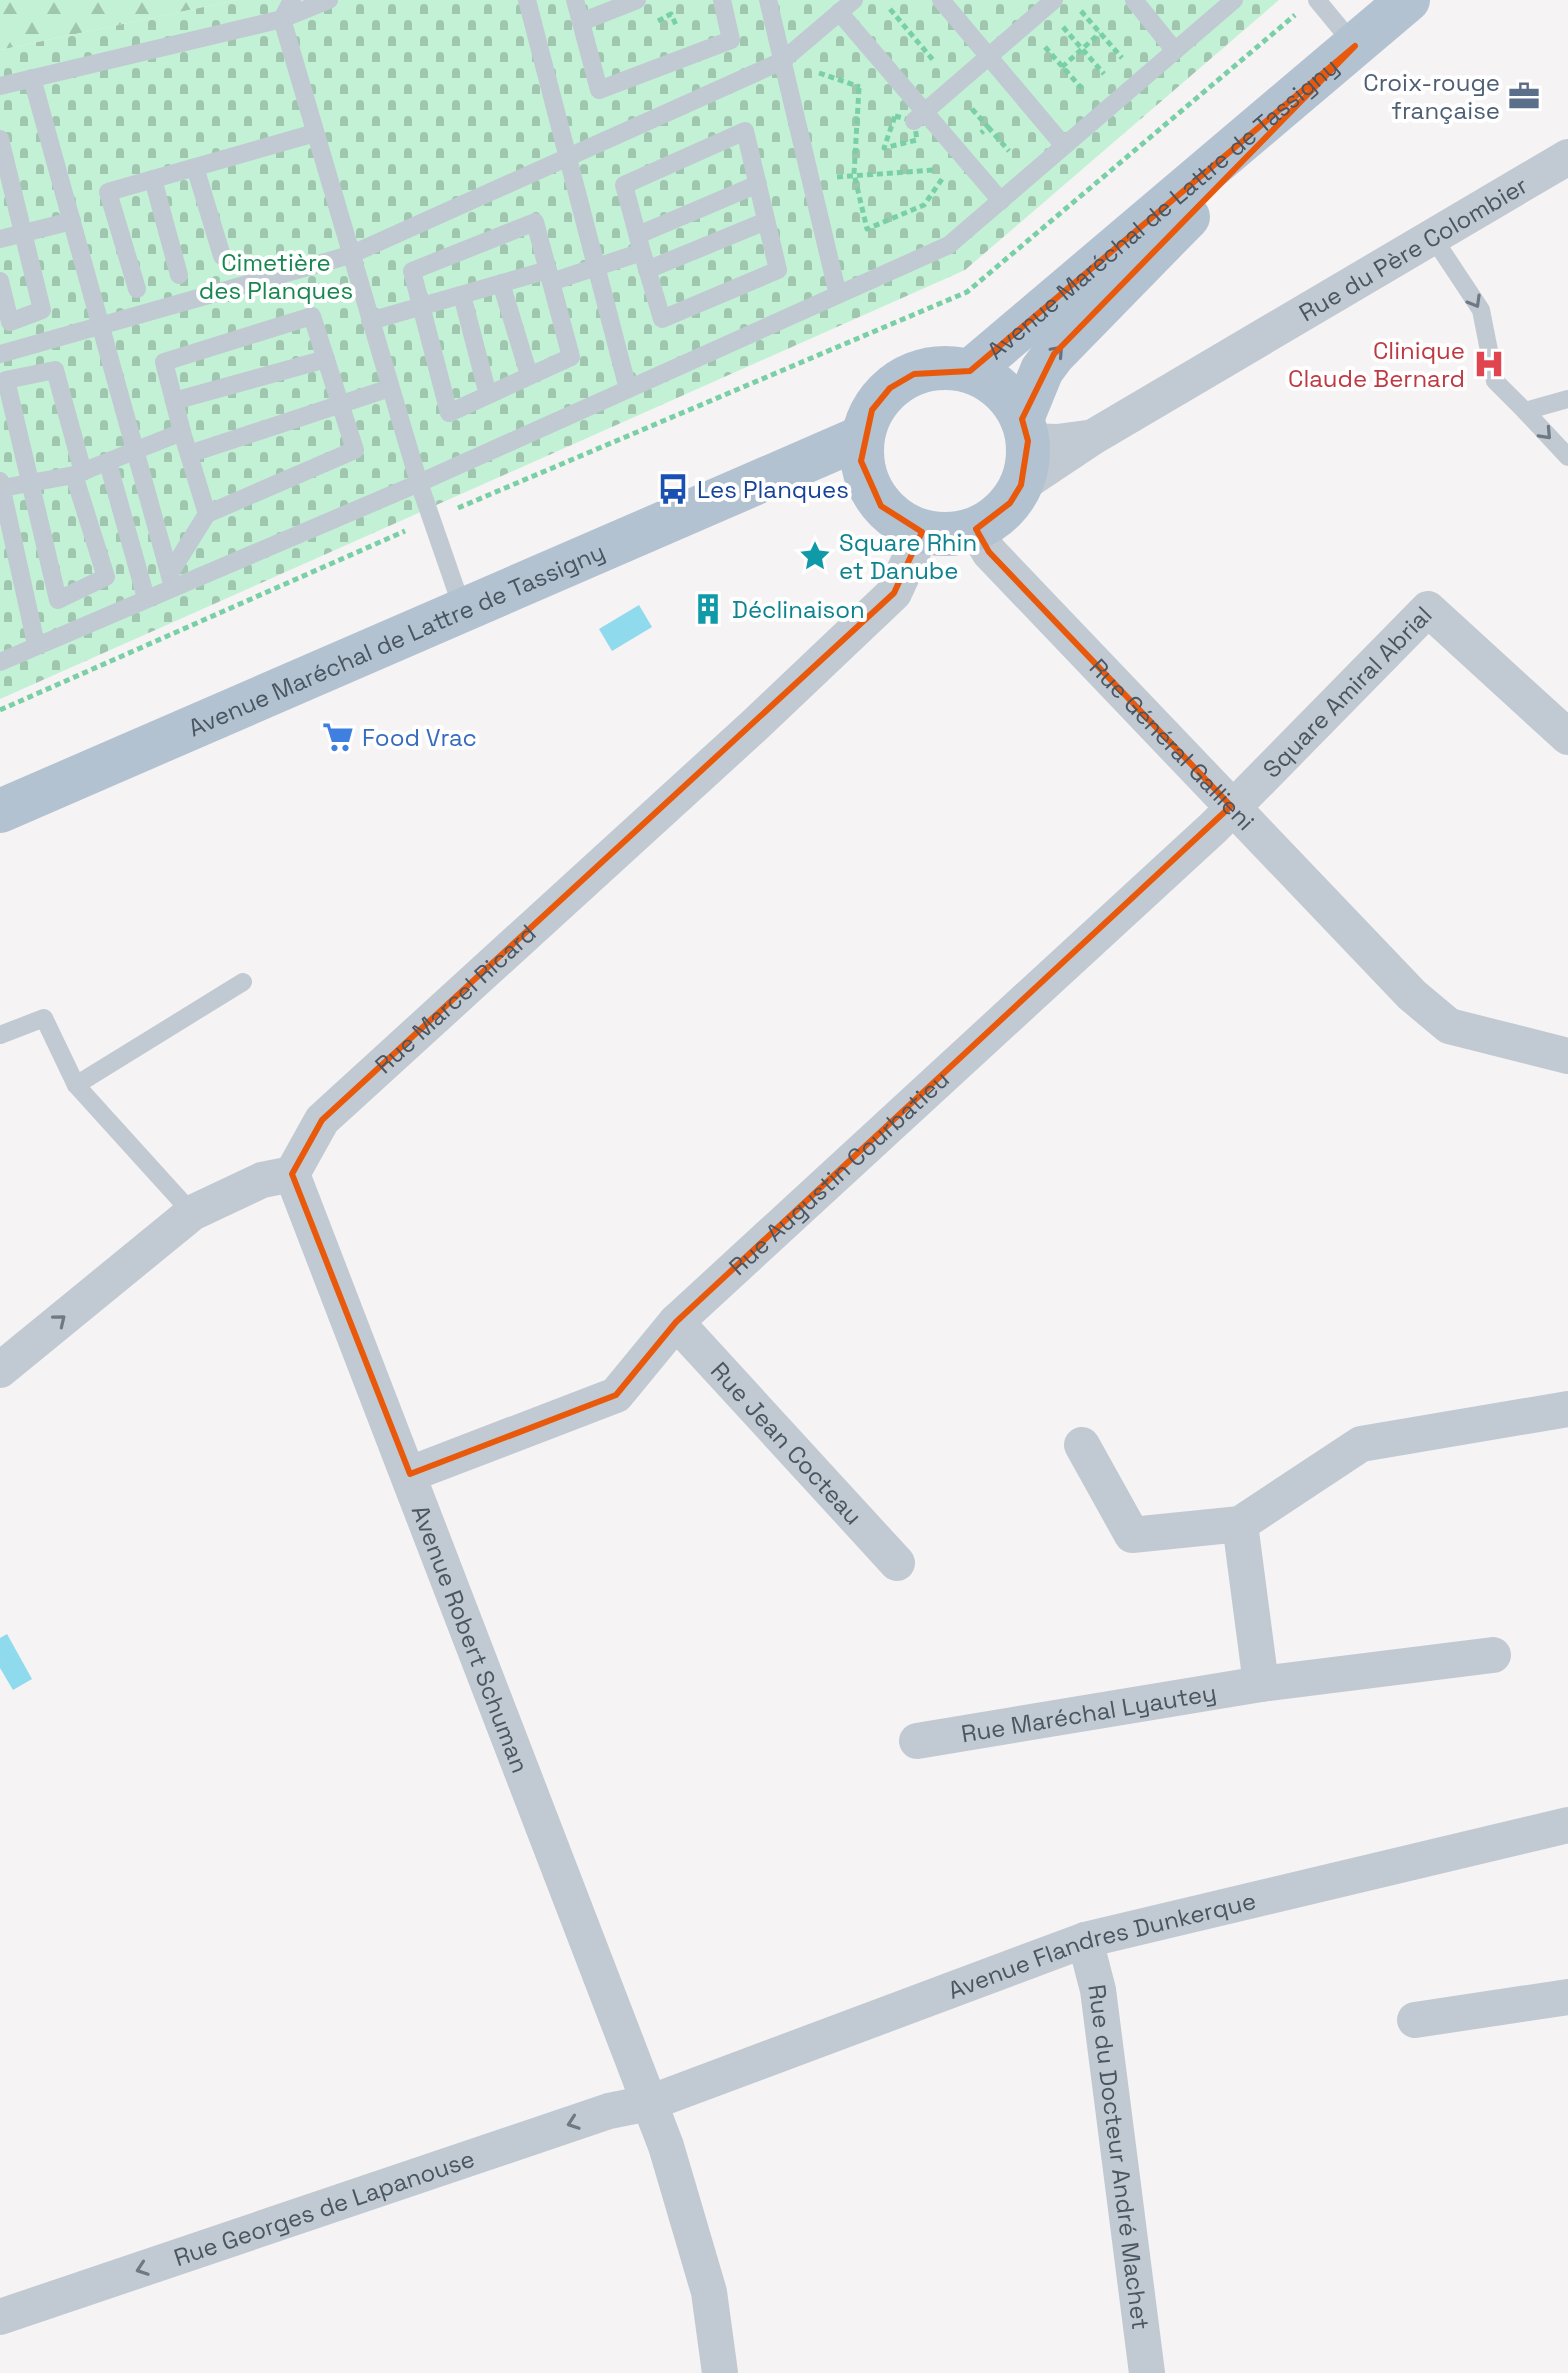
<svg xmlns="http://www.w3.org/2000/svg" width="1568" height="2373" font-family="'Space Grotesk',sans-serif">
  <style>
    .forest { fill: url(#forest-firs) }
    .cemetery { fill: url(#cemetery-stones) }
    .water { fill: #90daee }
    .lines { fill: none; stroke-linecap: round; stroke-linejoin: round }
    .path { stroke: #7ad0a6; stroke-width: 5; stroke-dasharray: 6 4; stroke-linecap: butt }
    .service { stroke: #c1cad2; stroke-width: 18 }
    .minor { stroke: #c1cad2; stroke-width: 36 }
    .primary { stroke: #b3c2d1; stroke-width: 44 }
    .oneway { stroke: #6e7983 }
    .oneway2 { stroke: #64717d }
    .marked { fill: none; stroke: #e8590c; stroke-width: 6; stroke-linejoin: round }
    .labels { text-anchor: middle; dominant-baseline: central; stroke-width: 8; stroke-linejoin: round; paint-order: stroke }
    .service-label { font-size: 24px; fill: #4e5e75; stroke: #fff; text-anchor: end }
    .street-label { font-size: 24px; fill: #4a5661; stroke: #fff }
    .park-label { font-size: 24px; fill: #17864f; stroke: #fff }
    .health-label { font-size: 24px; fill: #be3a42; stroke: #fff; text-anchor: end }
    .transit-label { font-size: 24px; fill: #164399; stroke: #fff; text-anchor: start }
    .culture-label { font-size: 24px; fill: #0d838f; stroke: #fff; text-anchor: start }
    .shop-label { font-size: 24px; fill: #366cbe; stroke: #fff; text-anchor: start }
  </style>
  <defs>
    <pattern id="forest-firs" width="22" height="20" patternUnits="userSpaceOnUse" patternTransform="scale(2)"><rect width="22" height="20" fill="#c3f1d5"/><path d="M5 1l3.5 6h-7zM16 11l3.5 6h-7z" fill="#a0c6b0"/></pattern>
    <pattern id="cemetery-stones" width="16" height="16" patternUnits="userSpaceOnUse" patternTransform="scale(2)"><rect width="16" height="16" fill="#c3f1d5"/><path d="M2 7V4a2 2 0 0 1 4 0v3zM10 15v-3a2 2 0 0 1 4 0v3z" fill="#a0c6b0"/></pattern>
  </defs>
  <rect width="100%" height="100%" fill="#f5f3f3"/>
  <polygon class="forest" points="0,0 237,0 0,50"/>
  <polygon class="cemetery" points="237,0 1279,0 965,270 0,699 0,50"/>
  <g class="water">
    <polygon points="639,605 652,627 612,651 599,629"/>
    <polygon points="7,1634 32,1679 13,1690 0,1668 0,1638"/>
  </g>
  <g class="lines">
    <g class="path">
      <polyline points="890,9 933,60"/>
      <polyline points="1081,11 1122,58"/>
      <polyline points="658,21 671,14 676,25"/>
      <polyline points="1063,27 1104,74"/>
      <polyline points="1045,47 1084,91"/>
      <polyline points="1062,67 1100,33"/>
      <polyline points="819,73 860,87"/>
      <polyline points="859,88 854,174 867,229 924,205 942,179 940,176"/>
      <polyline points="972,109 988,127 981,133"/>
      <polygon points="895,116 914,121 917,140 884,148"/>
      <polyline points="988,127 1009,151"/>
      <polyline points="837,177 934,170"/>
      <polyline points="458,508 967,292 1295,15"/>
      <polyline points="0,710 405,531"/>
    </g>
    <g class="service">
      <polyline points="329,0 282,19 419,483 463,610"/>
      <polyline points="527,0 628,389"/>
      <polyline points="575,0 599,90 731,40 722,0"/>
      <polyline points="768,0 838,295"/>
      <polyline points="941,0 1064,146"/>
      <polyline points="1134,0 1175,51"/>
      <polyline points="1317,0 1355,46"/>
      <polyline points="839,12 1001,201"/>
      <polyline points="581,22 637,0"/>
      <polyline points="32,78 173,587"/>
      <polyline points="0,86 282,19 292,0"/>
      <polyline points="914,121 1054,0"/>
      <polyline points="0,139 42,310 10,322 0,281"/>
      <polyline points="195,167 222,256"/>
      <polyline points="153,179 179,275"/>
      <polygon points="535,222 571,357 449,413 412,271"/>
      <polyline points="638,235 758,184"/>
      <polyline points="1432,236 1481,310 1495,381 1525,411 1568,399"/>
      <polyline points="0,239 72,221"/>
      <polyline points="647,270 766,221"/>
      <polyline points="551,282 642,252 624,185 745,131 778,270 662,319 642,252"/>
      <polyline points="501,283 529,375"/>
      <polyline points="137,289 108,192 315,133"/>
      <polyline points="462,295 488,395"/>
      <polyline points="370,321 548,270"/>
      <polyline points="0,354 350,255 782,61 854,0"/>
      <polyline points="174,401 326,359"/>
      <polyline points="1525,411 1568,457"/>
      <polyline points="182,432 164,362 312,316 355,450 207,514"/>
      <polyline points="189,454 390,388"/>
      <polyline points="108,463 146,598"/>
      <polyline points="74,475 106,577 58,600 6,380 55,370 83,472"/>
      <polyline points="0,481 36,644"/>
      <polyline points="2,488 74,475 182,432 207,514 170,573"/>
      <polyline points="0,662 419,483 949,245 1234,0"/>
      <polyline points="0,1035 44,1018 76,1085 192,1213"/>
      <polyline points="76,1085 243,982"/>
    </g>
    <g class="minor">
      <polyline points="1028,441 1057,442 1087,438"/>
      <path id="s1" d="M1021,485L1093,437L1568,157"/>
      <path id="s2" d="M976,529L989,552L1412,995L1449,1026L1568,1056"/>
      <path id="s3" d="M292,1174L666,2146L709,2292L720,2373"/>
      <path id="s4" d="M292,1174L322,1120L756,724L894,593L922,532"/>
      <path id="s5" d="M676,1322L897,1563"/>
      <polyline points="0,1370 192,1213 262,1180 292,1174"/>
      <polyline points="1082,1445 1132,1535 1240,1524 1361,1444 1568,1409"/>
      <path id="s6" d="M410,1474L616,1395L676,1322L1214,827L1428,609L1568,737"/>
      <polyline points="1240,1524 1261,1684 1493,1655"/>
      <path id="s7" d="M917,1741L1261,1684"/>
      <path id="s8" d="M1085,1940L1098,1990L1147,2373"/>
      <polyline points="1415,2020 1568,1997"/>
      <path id="s9" d="M0,2317L609,2111L649,2103L1085,1940L1568,1825"/>
    </g>
    <g class="primary">
      <circle cx="945" cy="451" r="83"/>
      <path id="s10" d="M970,371L1408,0"/>
      <polyline points="1022,419 1042,370 1054,354 1188,217"/>
      <path id="s11" d="M0,811L862,437"/>
    </g>
  </g>
  <defs><path id="oneway-chevron" d="M-2-3.5L2.5 0L-2 3.5" fill="none" stroke-width="1.6" stroke-linecap="round" stroke-linejoin="round" transform="scale(2)"/></defs>
  <g class="oneway">
    <use href="#oneway-chevron" transform="translate(1475 302) rotate(60)"/>
    <use href="#oneway-chevron" transform="translate(1546 434) rotate(47)"/>
    <use href="#oneway-chevron" transform="translate(60 1320) rotate(-39)"/>
    <use href="#oneway-chevron" transform="translate(573 2123) rotate(161)"/>
    <use href="#oneway-chevron" transform="translate(142 2269) rotate(161)"/>
  </g>
  <use class="oneway2" href="#oneway-chevron" transform="translate(1058 351) rotate(-48)"/>
  <path class="marked" d="M1355,46L1054,354L1022,419L1028,441L1021,485L1010,503L976,529L989,552L1231,806L676,1322L616,1395L410,1474L292,1174L322,1120L894,593L922,532L881,506L861,461L872,410L890,388L914,374L970,371Z"/>
  <defs>
    <symbol id="office-bare" viewBox="-9 -9 18 18"><path d="M-6-3h4V-5.5h4V-3h4V5H-6ZM-1-4.5V-3h2v-1.5ZM-6 0V1H6V0Z" fill="#5c6f8a" stroke="#fff" stroke-width="2.5" paint-order="stroke"/></symbol>
    <symbol id="hospital-bare" viewBox="-9 -9 18 18"><path d="M-5-5h3v3.5h4V-5h3V5h-3V1.5h-4V5h-3Z" fill="#e0444e" stroke="#fff" stroke-width="2.5" paint-order="stroke"/></symbol>
    <symbol id="bus-bare" viewBox="-9 -9 18 18"><path d="M-5-6H5V4H4V6H2V4H-2V6H-4V4H-5ZM-3.5-4V0h7V-4ZM-3.5 1.2v1.5H-2V1.2ZM2 1.2v1.5H3.5V1.2Z" fill="#1a4fb4" stroke="#fff" stroke-width="2.5" paint-order="stroke"/></symbol>
    <symbol id="sight-bare" viewBox="-9 -9 18 18"><path d="M0-6L1.8-2.2L6-1.7L2.9 1.2L3.7 5.4L0 3.3L-3.7 5.4L-2.9 1.2L-6-1.7L-1.8-2.2Z" fill="#0f9aa8" stroke="#fff" stroke-width="2.5" paint-order="stroke"/></symbol>
    <symbol id="building-bare" viewBox="-9 -9 18 18"><path d="M-4-6H4V6H1V3H-1V6H-4ZM-2.5-4.3h1.7v1.8h-1.7ZM.8-4.3h1.7v1.8H.8ZM-2.5-1h1.7V.8h-1.7ZM.8-1h1.7V.8H.8Z" fill="#0f9aa8" stroke="#fff" stroke-width="2.5" paint-order="stroke"/></symbol>
    <symbol id="supermarket-bare" viewBox="-9 -9 18 18"><path d="M-6-5.5h2.5l.6 2H6L4.5 2H-2.5L-4.4-4H-6ZM-1.5 3.2a1.3 1.3 0 1 0 .1 0ZM3 3.2a1.3 1.3 0 1 0 .1 0Z" fill="#3f7fe0" stroke="#fff" stroke-width="2.5" paint-order="stroke"/></symbol>
  </defs>
  <g fill-rule="evenodd">
    <use href="#office-bare" x="1502" y="74" width="44" height="44"/>
    <use href="#hospital-bare" x="1467" y="342" width="44" height="44"/>
    <use href="#bus-bare" x="651" y="467" width="44" height="44"/>
    <use href="#sight-bare" x="793" y="534" width="44" height="44"/>
    <use href="#building-bare" x="686" y="587" width="44" height="44"/>
    <use href="#supermarket-bare" x="316" y="715" width="44" height="44"/>
  </g>
  <g class="labels">
    <g class="service-label">
      <text x="1500" y="82">Croix-rouge<tspan x="1500" dy="28">française</tspan></text>
    </g>
    <g class="street-label">
      <text stroke="none"><textPath href="#s10" startOffset="252">Avenue Maréchal de Lattre de Tassigny</textPath></text>
      <text stroke="none"><textPath href="#s1" startOffset="458">Rue du Père Colombier</textPath></text>
      <text stroke="none"><textPath href="#s11" startOffset="432">Avenue Maréchal de Lattre de Tassigny</textPath></text>
      <text stroke="none"><textPath href="#s6" startOffset="1236">Square Amiral Abrial</textPath></text>
      <text stroke="none"><textPath href="#s2" startOffset="292">Rue Général Gallieni</textPath></text>
      <text stroke="none"><textPath href="#s4" startOffset="242">Rue Marcel Ricard</textPath></text>
      <text stroke="none"><textPath href="#s6" startOffset="536">Rue Augustin Courbatieu</textPath></text>
      <text stroke="none"><textPath href="#s5" startOffset="164">Rue Jean Cocteau</textPath></text>
      <text stroke="none"><textPath href="#s3" startOffset="498">Avenue Robert Schuman</textPath></text>
      <text stroke="none"><textPath href="#s7" startOffset="174">Rue Maréchal Lyautey</textPath></text>
      <text stroke="none"><textPath href="#s9" startOffset="1164">Avenue Flandres Dunkerque</textPath></text>
      <text stroke="none"><textPath href="#s8" startOffset="220">Rue du Docteur André Machet</textPath></text>
      <text stroke="none"><textPath href="#s9" startOffset="342">Rue Georges de Lapanouse</textPath></text>
    </g>
    <g class="park-label">
      <text x="276" y="262">Cimetière<tspan x="276" dy="28">des Planques</tspan></text>
    </g>
    <g class="health-label">
      <text x="1465" y="350">Clinique<tspan x="1465" dy="28">Claude Bernard</tspan></text>
    </g>
    <g class="transit-label">
      <text x="697" y="489">Les Planques</text>
    </g>
    <g class="culture-label">
      <text x="839" y="542">Square Rhin<tspan x="839" dy="28">et Danube</tspan></text>
      <text x="732" y="609">Déclinaison</text>
    </g>
    <g class="shop-label">
      <text x="362" y="737">Food Vrac</text>
    </g>
  </g>
</svg>
